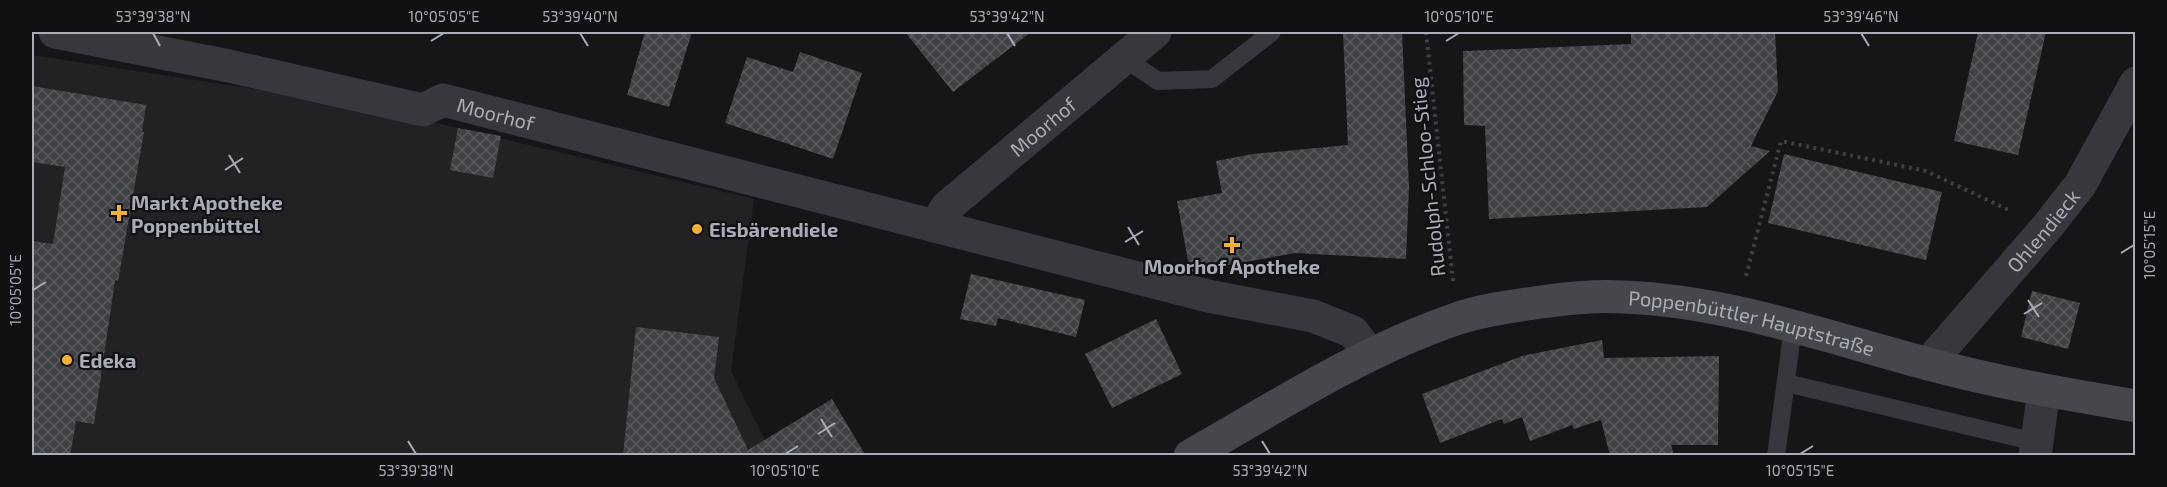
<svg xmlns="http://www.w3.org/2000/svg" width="2167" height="487" font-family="'Exo 2',sans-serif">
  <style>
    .built { fill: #222225 }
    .building { fill: url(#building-cross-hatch) }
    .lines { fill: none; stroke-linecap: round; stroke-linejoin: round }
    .path { stroke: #3d3f44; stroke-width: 4; stroke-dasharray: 3 4.5; stroke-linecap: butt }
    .lane { stroke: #37383d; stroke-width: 18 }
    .street { stroke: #37383d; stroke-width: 33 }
    .secondary { stroke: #45474d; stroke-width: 33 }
    .ticks { fill: none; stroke: #a8adb8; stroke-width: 2 }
    .poi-dot { fill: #f2b134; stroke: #111113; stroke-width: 2 }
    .labels { text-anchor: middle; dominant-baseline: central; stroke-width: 4.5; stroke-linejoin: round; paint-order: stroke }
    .street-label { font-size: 20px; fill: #a8adb8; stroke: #111113 }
    .poi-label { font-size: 20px; font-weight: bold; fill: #a8adb8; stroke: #111113; text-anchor: start }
    .neatline { fill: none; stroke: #a8adb8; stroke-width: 2 }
    .ticks-label { font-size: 15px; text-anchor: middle; fill: #a8adb8 }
  </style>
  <defs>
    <pattern id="building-cross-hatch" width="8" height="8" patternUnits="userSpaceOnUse" patternTransform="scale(1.5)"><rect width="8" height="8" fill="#404145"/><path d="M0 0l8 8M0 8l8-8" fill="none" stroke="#595a5e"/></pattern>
  </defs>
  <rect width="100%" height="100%" fill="#161618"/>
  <polygon class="built" points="32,55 371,107 754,199 731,371 772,455 32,455"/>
  <g class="building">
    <polygon points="645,32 692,32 669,107 627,95"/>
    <polygon points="905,32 1031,32 953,92"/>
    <polygon points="1343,32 1402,32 1409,187 1406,259 1295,253 1190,272 1177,201 1222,193 1216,161 1253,154 1348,145"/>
    <polygon points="1631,32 1775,32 1778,91 1751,146 1770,151 1707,207 1489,219 1485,126 1464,125 1463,51 1631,44"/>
    <polygon points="1978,32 2046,32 2018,155 1954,141"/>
    <polygon points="800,52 862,73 833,159 725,123 747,57 793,72"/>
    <polygon points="32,86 146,105 142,132 144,132 118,281 115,280 94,424 76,421 70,456 32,456 32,241 53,244 65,167 32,162"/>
    <polygon points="458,128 501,136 493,178 450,170"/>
    <polygon points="1784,154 1942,192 1926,260 1768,223"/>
    <polygon points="971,274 1085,300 1076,337 998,318 996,326 960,319"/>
    <polygon points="2032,291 2080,303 2068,349 2021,337"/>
    <polygon points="1156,319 1182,374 1112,408 1085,354"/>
    <polygon points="636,327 719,337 714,378 748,450 832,399 866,456 623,456"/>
    <polygon points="1602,340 1604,358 1719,356 1718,445 1671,445 1674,456 1610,456 1601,420 1574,429 1572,425 1530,441 1522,417 1504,424 1502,419 1440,443 1422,394 1522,356"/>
  </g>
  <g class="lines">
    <g class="path">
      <polyline points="1426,32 1453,281"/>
      <polyline points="1746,276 1781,141 1926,171 2011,211"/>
    </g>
    <g class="lane">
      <polyline points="1124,58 1158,81 1212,79 1272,32"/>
      <polyline points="1786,383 2036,442"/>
      <polyline points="1776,456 1793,327"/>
    </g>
    <g class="street">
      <path id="s1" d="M55,32L229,66L423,110L443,100L1208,296L1313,316L1353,332L1370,354"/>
      <path id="s2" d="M934,226L947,207L1155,32"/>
      <path id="s3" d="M1928,364L2047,227L2080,185L2136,83"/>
      <polyline points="2035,456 2044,390"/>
    </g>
    <path class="secondary" id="s4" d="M1190,456C1276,407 1362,351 1456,319C1481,310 1509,307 1534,303C1563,299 1594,295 1624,297C1727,301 1827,337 1925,363C1994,382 2065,394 2136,406"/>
  </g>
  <path class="ticks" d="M153,33L160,46M580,33L588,46M1007,33L1015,46M1861,33L1869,46M431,41L444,33M1446,41L1459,33M229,155L240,173M225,170L243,158M1128,227L1139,245M1125,242L1143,231M2121,253L2134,245M33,290L46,282M2028,300L2039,317M2024,314L2042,303M821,419L832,437M818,434L835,423M408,441L416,454M1262,441L1270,454M785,454L798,446M1800,454L1813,446"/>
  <g class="poi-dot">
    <path d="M116 204h6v6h6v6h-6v6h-6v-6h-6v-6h6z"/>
    <circle cx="697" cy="229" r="6"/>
    <path d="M1229 236h6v6h6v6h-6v6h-6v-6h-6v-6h6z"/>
    <circle cx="67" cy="360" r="6"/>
  </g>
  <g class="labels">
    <g class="street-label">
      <text stroke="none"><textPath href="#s1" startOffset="453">Moorhof</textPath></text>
      <text stroke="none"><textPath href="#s2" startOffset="148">Moorhof</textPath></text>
      <text transform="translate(1427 177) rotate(-96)">Rudolph-Schloo-Stieg</text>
      <text stroke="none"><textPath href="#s3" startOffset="176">Ohlendieck</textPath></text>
      <text stroke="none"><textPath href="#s4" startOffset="600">Poppenbüttler Hauptstraße</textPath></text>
    </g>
    <g class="poi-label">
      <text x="131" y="202">Markt Apotheke<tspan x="131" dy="23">Poppenbüttel</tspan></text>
      <text x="709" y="229">Eisbärendiele</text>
      <text x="1232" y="266" text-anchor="middle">Moorhof Apotheke</text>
      <text x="79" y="360">Edeka</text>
    </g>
  </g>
  <rect width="2167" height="487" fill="none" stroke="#111113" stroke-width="66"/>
  <rect x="33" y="33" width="2101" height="421" class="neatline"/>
  <g class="ticks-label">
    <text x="153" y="22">53°39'38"N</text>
    <text x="444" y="22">10°05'05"E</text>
    <text x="580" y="22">53°39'40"N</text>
    <text x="1007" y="22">53°39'42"N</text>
    <text x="1459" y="22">10°05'10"E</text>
    <text x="1861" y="22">53°39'46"N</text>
    <text transform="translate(2150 245) rotate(-90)" y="5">10°05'15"E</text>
    <text transform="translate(16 290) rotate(-90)" y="5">10°05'05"E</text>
    <text x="416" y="476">53°39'38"N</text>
    <text x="785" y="476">10°05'10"E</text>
    <text x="1270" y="476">53°39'42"N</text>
    <text x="1800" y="476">10°05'15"E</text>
  </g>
</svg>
